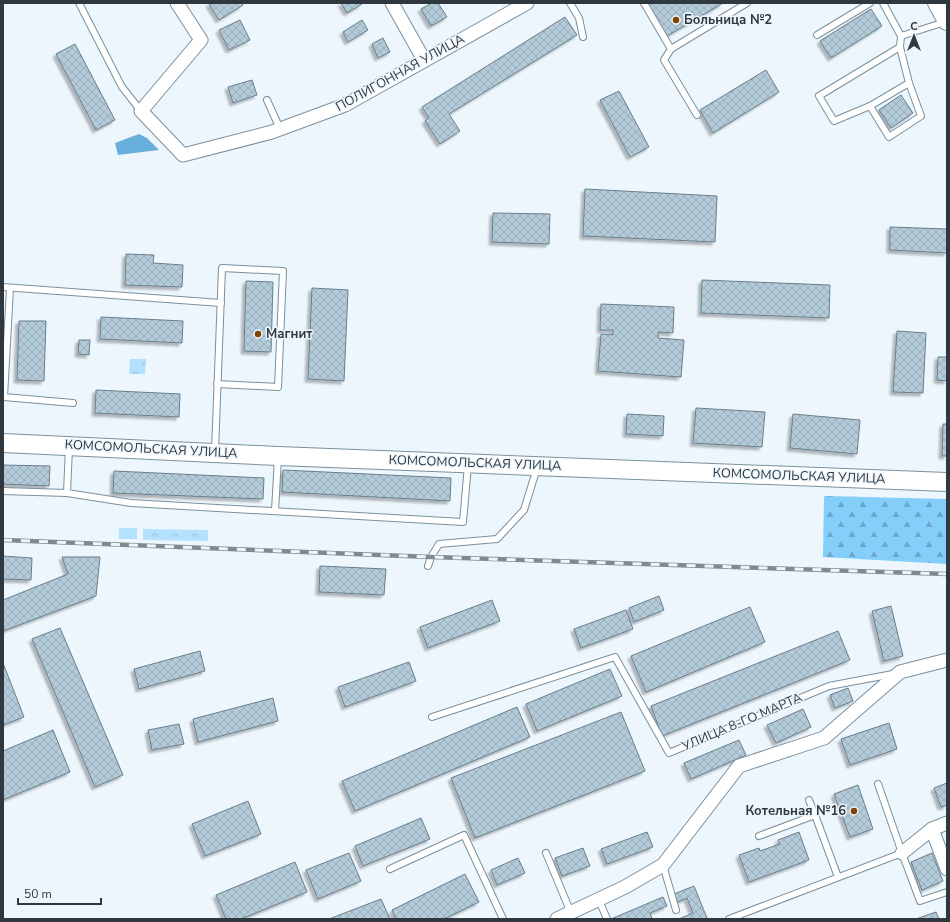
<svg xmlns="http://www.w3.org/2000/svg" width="950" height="922" font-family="'Nunito Sans',sans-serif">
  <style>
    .green { fill: #b3e1fe }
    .forest { fill: url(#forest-firs) }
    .park { fill: url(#park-crowns) }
    .water { fill: #67b0db }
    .building { fill: url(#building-cross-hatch); stroke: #697e8c; filter: url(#shadow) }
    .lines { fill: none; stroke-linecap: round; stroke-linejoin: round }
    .lane-casing { stroke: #7a909e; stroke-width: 8 }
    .street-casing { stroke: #7a909e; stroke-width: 15 }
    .secondary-casing { stroke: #7a909e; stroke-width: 20 }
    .lane { stroke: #fff; stroke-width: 6 }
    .street { stroke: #fff; stroke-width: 13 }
    .secondary { stroke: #fff; stroke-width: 18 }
    .rail-casing { stroke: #80898f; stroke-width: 4.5 }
    .rail { stroke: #edf6fc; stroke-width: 3; stroke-dasharray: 9; stroke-linecap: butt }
    .poi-dot { fill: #814204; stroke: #edf6fc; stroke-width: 1.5 }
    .labels { text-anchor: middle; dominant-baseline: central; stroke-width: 3; stroke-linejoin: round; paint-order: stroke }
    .poi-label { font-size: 13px; font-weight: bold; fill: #2f383e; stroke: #edf6fc; text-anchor: start }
    .street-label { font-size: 13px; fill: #2f383e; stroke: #edf6fc }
  </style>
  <defs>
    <pattern id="forest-firs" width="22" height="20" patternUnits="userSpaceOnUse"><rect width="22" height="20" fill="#84cefa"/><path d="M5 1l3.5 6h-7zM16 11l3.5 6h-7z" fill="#6ca8cc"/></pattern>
    <pattern id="park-crowns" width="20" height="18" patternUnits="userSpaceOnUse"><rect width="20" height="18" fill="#b3e1fe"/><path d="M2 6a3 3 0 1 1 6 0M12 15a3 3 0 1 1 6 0" fill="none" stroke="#9ac2db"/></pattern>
    <pattern id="building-cross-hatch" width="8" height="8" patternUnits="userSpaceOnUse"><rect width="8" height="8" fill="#b3cad9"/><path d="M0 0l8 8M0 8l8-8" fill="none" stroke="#9aaebb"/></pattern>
    <filter id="shadow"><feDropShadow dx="-3" dy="3" stdDeviation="1" flood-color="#0004"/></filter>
  </defs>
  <rect width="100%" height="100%" fill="#edf6fc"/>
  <rect class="green" x="119" y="528" width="18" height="11"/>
  <polygon class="forest" points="824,496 947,499 947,564 823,557"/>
  <g class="park">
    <polygon points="130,359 146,359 145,374 129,374"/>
    <polygon points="143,529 208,530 208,541 143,540"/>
  </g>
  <polygon class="water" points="139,134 147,138 159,150 118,155 115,143"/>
  <g class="building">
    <polygon points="210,3 242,3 243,5 219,20 209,4"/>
    <polygon points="341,3 361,3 362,4 347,13"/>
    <polygon points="432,3 438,3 447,17 431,26 421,9"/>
    <polygon points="647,3 723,3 667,36"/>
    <polygon points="871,9 882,26 831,58 820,41"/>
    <polygon points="565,17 577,35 449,114 460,131 440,144 425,121 429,118 422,107"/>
    <polygon points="240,20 250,40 229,50 219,30"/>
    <polygon points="362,20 368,30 348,42 343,32"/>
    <polygon points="383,38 390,52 378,58 372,44"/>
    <polygon points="75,44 115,120 96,130 56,54"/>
    <polygon points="766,70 779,92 713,133 700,110"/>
    <polygon points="252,80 257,95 233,103 228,87"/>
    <polygon points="619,91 649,147 630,157 600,100"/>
    <polygon points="901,95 913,113 891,128 879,110"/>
    <polygon points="585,189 717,196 715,242 583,236"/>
    <polygon points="493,213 550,214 549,244 492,242"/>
    <polygon points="890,227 947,229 947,253 890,250"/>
    <polygon points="126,254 154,255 153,263 183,265 182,287 125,285"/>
    <polygon points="702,280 830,285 829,318 701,313"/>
    <polygon points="246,281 273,282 271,352 244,351"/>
    <polygon points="312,288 348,290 344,381 308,379"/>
    <polygon points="601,304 674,307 673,333 658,332 658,338 684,340 681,377 598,371 601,334 613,335 613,330 600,330"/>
    <polygon points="101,317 183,321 182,343 100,339"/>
    <polygon points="19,321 46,321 44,381 17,380"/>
    <polygon points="897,331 926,333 923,393 893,392"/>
    <polygon points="79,340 90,340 89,355 78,354"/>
    <polygon points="938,357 947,357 947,381 937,380"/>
    <polygon points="96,390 180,394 179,417 95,413"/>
    <polygon points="696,408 765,412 762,447 693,443"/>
    <polygon points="627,414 664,416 663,436 626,434"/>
    <polygon points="793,414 860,420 857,454 790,448"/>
    <polygon points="943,424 947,424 947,456 942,456"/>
    <polygon points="3,465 50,466 49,486 3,484"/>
    <polygon points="283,470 451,478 450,501 282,492"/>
    <polygon points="114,471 264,478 263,499 113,493"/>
    <polygon points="3,556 32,558 31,580 3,579"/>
    <polygon points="62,557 100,557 96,596 3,631 3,600 68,574"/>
    <polygon points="320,566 386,569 384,595 319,592"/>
    <polygon points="659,596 664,610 634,622 629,608"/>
    <polygon points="492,600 500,621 428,648 420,627"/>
    <polygon points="891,606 903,656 884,661 872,611"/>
    <polygon points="750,607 765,642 646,692 631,656"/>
    <polygon points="626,610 633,629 581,648 574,629"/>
    <polygon points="60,628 123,775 95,787 32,639"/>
    <polygon points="838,631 850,660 662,736 651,706"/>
    <polygon points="200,651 205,671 139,689 134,669"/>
    <polygon points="409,662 416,681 345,707 338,687"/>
    <polygon points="3,663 24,717 3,725"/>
    <polygon points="610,669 622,696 537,731 526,704"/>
    <polygon points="848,688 853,701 835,708 830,695"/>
    <polygon points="273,698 278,721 198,742 193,719"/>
    <polygon points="517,707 530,737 355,811 342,781"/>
    <polygon points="803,709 811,727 776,743 767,725"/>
    <polygon points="621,712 645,771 475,838 451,778"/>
    <polygon points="889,723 897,749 850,765 841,739"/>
    <polygon points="179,724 184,744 152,750 148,730"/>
    <polygon points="53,730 70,772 3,800 3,751"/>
    <polygon points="739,740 746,755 691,779 684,763"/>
    <polygon points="947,783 947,805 941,807 934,788"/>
    <polygon points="858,785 873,829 850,837 834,794"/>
    <polygon points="248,801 261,834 205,856 192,824"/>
    <polygon points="421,818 430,839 363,866 355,846"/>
    <polygon points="647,832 653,847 607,864 601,849"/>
    <polygon points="799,832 809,860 749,882 739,855 759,848 760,851 780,844 778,840"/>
    <polygon points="583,848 590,866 562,876 555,858"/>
    <polygon points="349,853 361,881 318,899 306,870"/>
    <polygon points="932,853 943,881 922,890 911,862"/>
    <polygon points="518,858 525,873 497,885 491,870"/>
    <polygon points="295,862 307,892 241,919 226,919 216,895"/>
    <polygon points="465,874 479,902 444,919 396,919 392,910"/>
    <polygon points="694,886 707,918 703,919 679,919 693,913 687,898 677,902 674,894"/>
    <polygon points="663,897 667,906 650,913 652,919 611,919"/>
    <polygon points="381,899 390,919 329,919"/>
    <polygon points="936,912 939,919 916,919"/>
  </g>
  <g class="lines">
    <defs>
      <g id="lane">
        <polyline points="79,3 122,87 141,111"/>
        <polyline points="570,3 579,18 583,37"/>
        <polyline points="644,3 671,49"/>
        <polyline points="883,3 901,36 945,22"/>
        <polyline points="817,35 870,3"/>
        <polyline points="900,47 909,83 870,106 834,121 819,96 900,47 901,36"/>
        <polyline points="267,100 280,129"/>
        <polyline points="870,106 889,137 921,116 909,83"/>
        <polyline points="697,115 664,60 671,49 747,3"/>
        <polyline points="3,287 221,303"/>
        <polyline points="10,288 4,397 73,403"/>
        <polyline points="69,447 67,493 131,503 463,522 468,465"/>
        <polyline points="215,451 222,268 283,271 278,387 217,384"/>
        <polyline points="3,491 67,493"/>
        <polyline points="275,511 278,457"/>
        <polyline points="428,566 431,557 439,544 497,539 524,510 537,468"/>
        <polyline points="432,717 615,657 669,753 829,686 893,674"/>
        <polyline points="878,784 902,853"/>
        <polyline points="809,800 815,815"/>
        <polyline points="759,836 815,815 838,877"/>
        <polyline points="546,853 571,913"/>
        <polyline points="663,865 676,910"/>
        <polyline points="390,869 464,835 503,919"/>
        <polyline points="599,900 607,919"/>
        <polyline points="729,919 902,853 920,901 947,892"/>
      </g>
      <g id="street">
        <polyline points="177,3 201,40 141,111 183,155 272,132 345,105 527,3"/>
        <polyline points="392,3 424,60"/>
        <polyline points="932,829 947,869"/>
        <polyline points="902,853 932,829 947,823"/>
        <polyline points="557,919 625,887 663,865 739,766 824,738 900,672 947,660"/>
      </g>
      <g id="secondary">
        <polyline points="937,3 947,21"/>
        <polyline points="3,443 278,456 947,482"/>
      </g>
    </defs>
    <use href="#lane" class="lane-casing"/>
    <use href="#street" class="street-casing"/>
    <use href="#secondary" class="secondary-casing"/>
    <use href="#lane" class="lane"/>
    <use href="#street" class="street"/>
    <use href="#secondary" class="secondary"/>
    <defs>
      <polyline id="rail" points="3,540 431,557 947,574"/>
    </defs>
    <use href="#rail" class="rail-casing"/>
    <use href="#rail" class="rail"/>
  </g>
  <g class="poi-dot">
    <circle cx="676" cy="20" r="4"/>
    <circle cx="258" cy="334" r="4"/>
    <circle cx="854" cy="811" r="4"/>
  </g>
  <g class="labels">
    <g class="poi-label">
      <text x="684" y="20">Больница №2</text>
      <text x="266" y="334">Магнит</text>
      <text x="846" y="811" text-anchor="end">Котельная №16</text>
    </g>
    <g class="street-label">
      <text transform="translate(400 73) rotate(-29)">ПОЛИГОННАЯ УЛИЦА</text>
      <text transform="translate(151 449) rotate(3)">КОМСОМОЛЬСКАЯ УЛИЦА</text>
      <text transform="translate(475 463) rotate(2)">КОМСОМОЛЬСКАЯ УЛИЦА</text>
      <text transform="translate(799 476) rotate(2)">КОМСОМОЛЬСКАЯ УЛИЦА</text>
      <text transform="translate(742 722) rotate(-23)">УЛИЦА 8-ГО МАРТА</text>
    </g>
  </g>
  <rect width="950" height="922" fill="none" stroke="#2f383e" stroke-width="8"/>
  <g transform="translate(914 36)" stroke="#edf6fc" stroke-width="3" paint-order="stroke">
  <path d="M0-3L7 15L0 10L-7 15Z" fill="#2f383e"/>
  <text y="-6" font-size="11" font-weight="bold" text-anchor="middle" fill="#2f383e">С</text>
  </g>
  <path d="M18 898v6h83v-6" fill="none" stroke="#2f383e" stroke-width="2"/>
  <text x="24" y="898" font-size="12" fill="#2f383e" stroke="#edf6fc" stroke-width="3" paint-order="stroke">50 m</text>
</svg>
